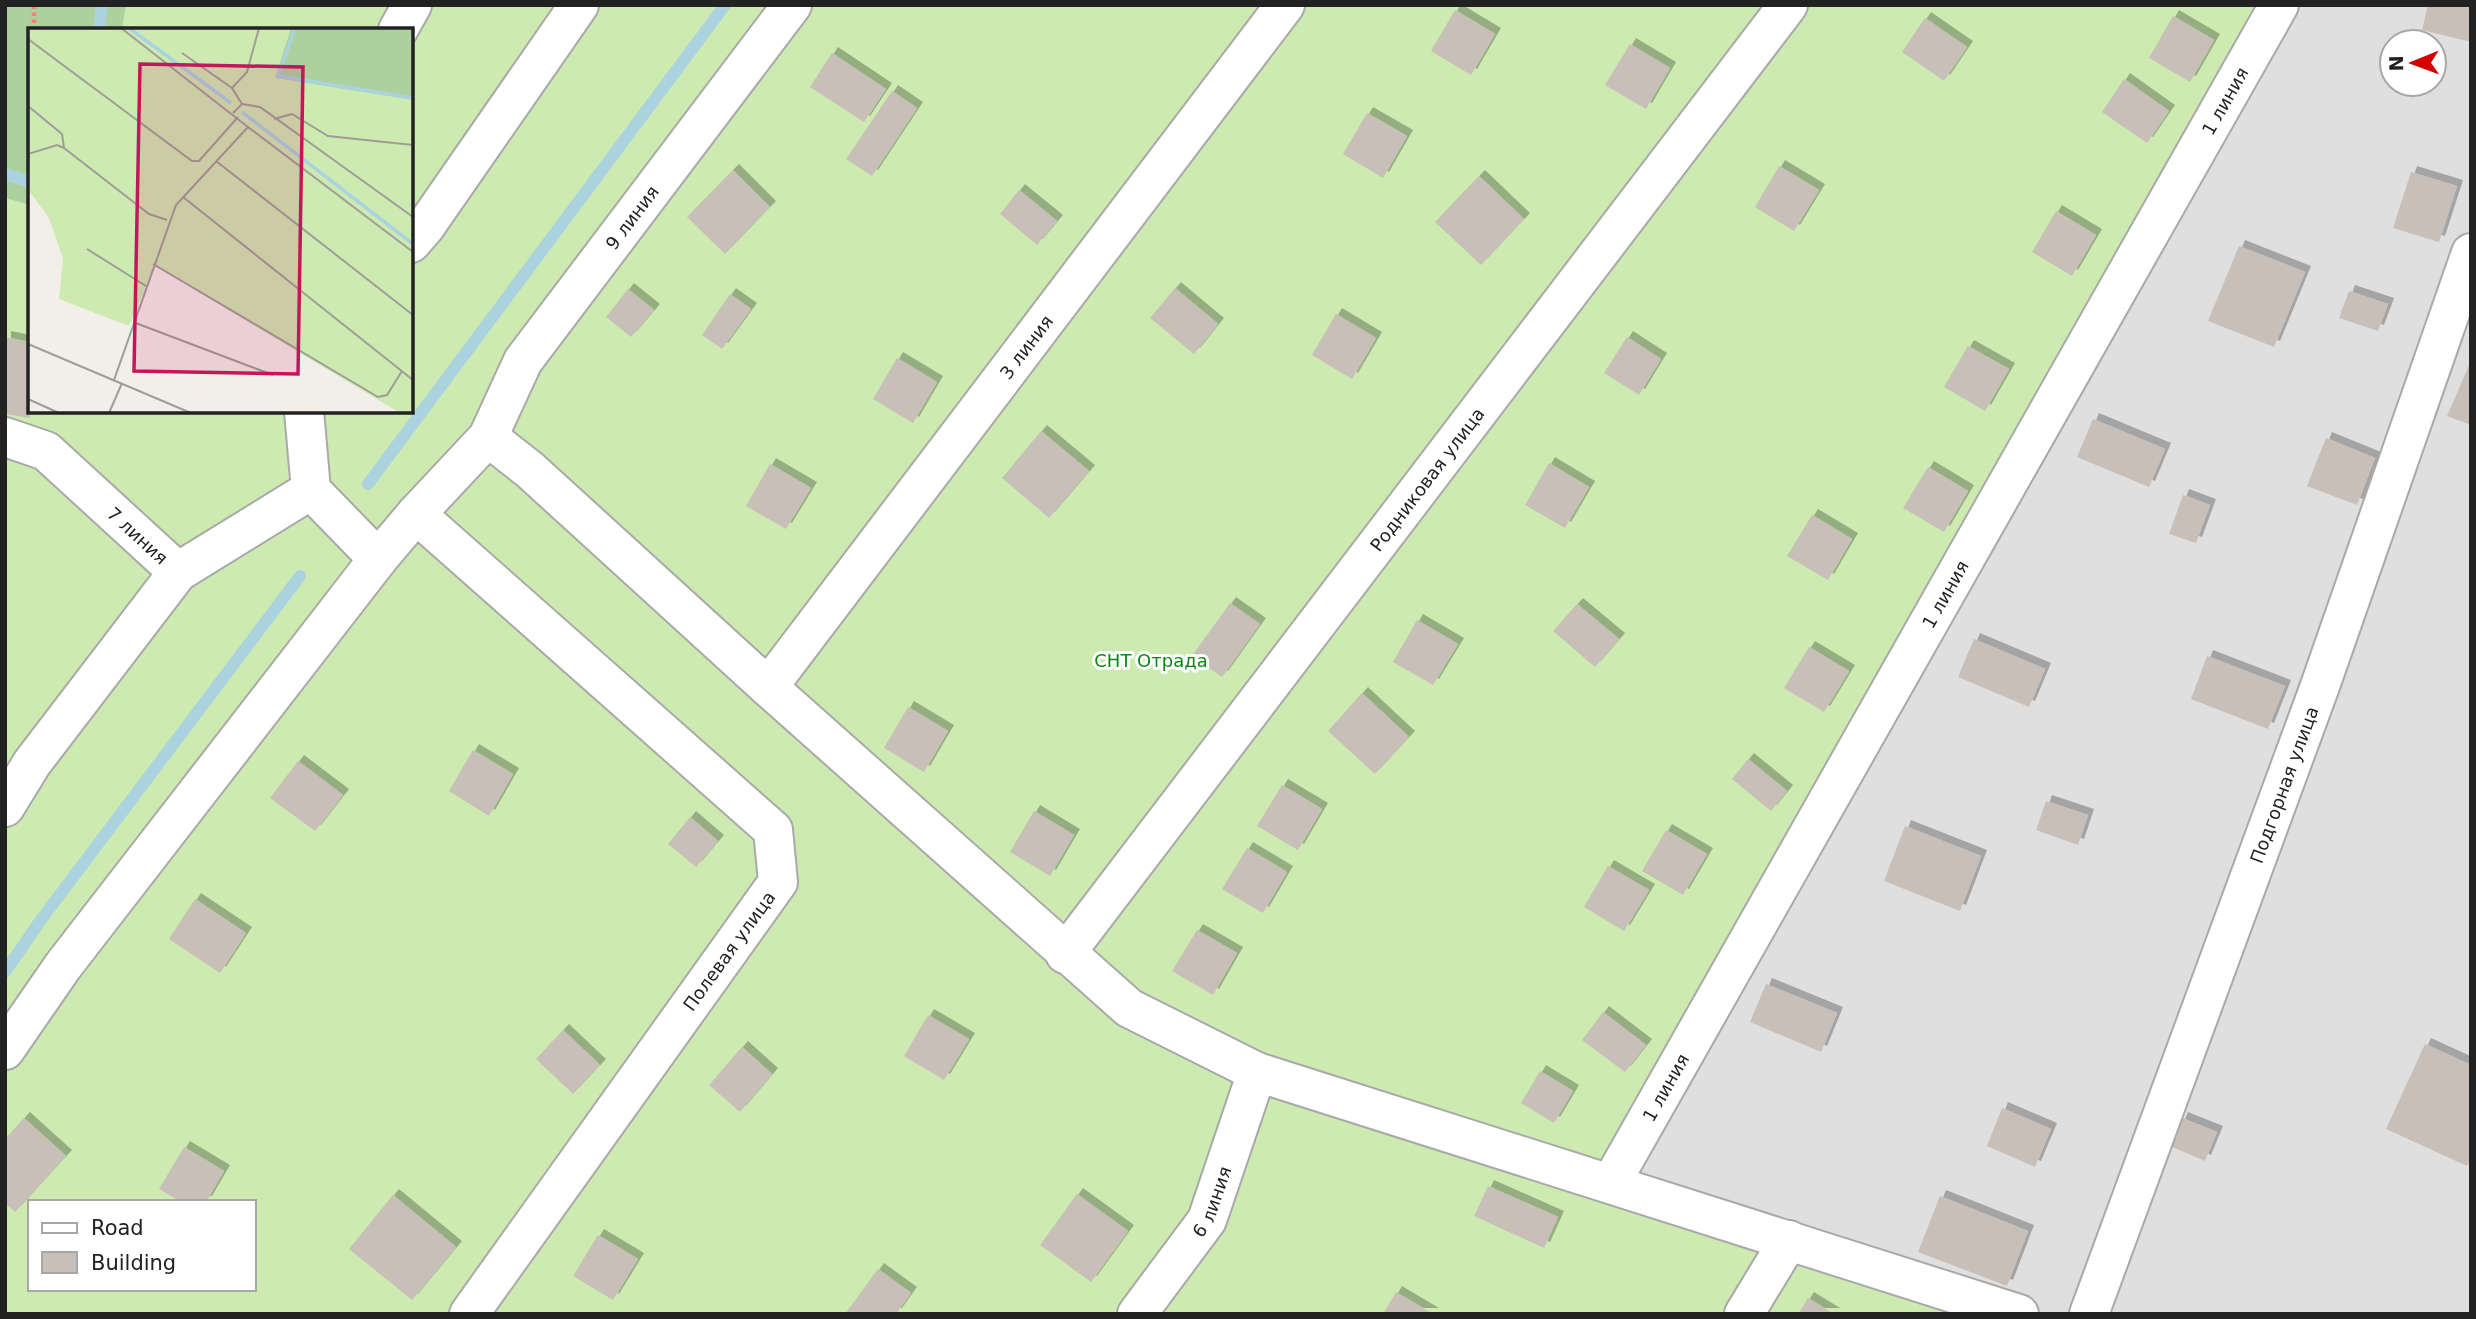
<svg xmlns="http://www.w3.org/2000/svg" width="2476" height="1319" font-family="'DejaVu Sans',sans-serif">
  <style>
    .residential { fill: #e0dfdf; fill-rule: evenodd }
    .grass { fill: #cdebb0; fill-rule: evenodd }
    .forest { fill: #add19e }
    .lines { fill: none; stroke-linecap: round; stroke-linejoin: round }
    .stream { stroke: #aad3df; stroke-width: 12 }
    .building { fill: #c7bfb8; filter: url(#shadow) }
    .minor-casing { stroke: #a9a9a9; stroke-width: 42 }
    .path { stroke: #fa8072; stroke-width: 4.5; stroke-dasharray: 3.5 3.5; stroke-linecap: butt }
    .minor { stroke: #fff; stroke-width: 38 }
    .labels { text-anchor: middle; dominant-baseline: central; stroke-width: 6; stroke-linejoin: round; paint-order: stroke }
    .street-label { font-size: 18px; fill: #222; stroke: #fff }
    .park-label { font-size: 18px; fill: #0c8416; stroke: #fff }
    .inset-river { fill: none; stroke: #aad3df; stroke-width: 3.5 }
    .inset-road { fill: none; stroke: #9f9d99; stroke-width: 2 }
    .view { fill: #c2185b; fill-opacity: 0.15; stroke: #c2185b; stroke-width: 3.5 }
    .inset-edge { fill: none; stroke: #222; stroke-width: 3.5 }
  </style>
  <defs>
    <filter id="shadow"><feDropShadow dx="6" dy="-6" stdDeviation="0" flood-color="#0004"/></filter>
  </defs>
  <rect width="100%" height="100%" fill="#f2efe9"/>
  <path class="residential" d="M2298,5H2471V1314H1974L1627,1173ZM2392,42H2434V84H2392Z"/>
  <path class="grass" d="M126,5H2298L1627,1173L1974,1314H5V198L30,205V411H411V30H122ZM30,1202H254V1289H30Z"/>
  <polygon class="forest" points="5,5 126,5 122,30 30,30 30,205 5,198"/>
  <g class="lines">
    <g class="stream">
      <polyline points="99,30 102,5"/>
      <polyline points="5,174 30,182"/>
      <polyline points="368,484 725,5"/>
      <polyline points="5,972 40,921 300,576"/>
    </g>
  </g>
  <g class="building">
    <polygon points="2428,5 2471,5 2471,42 2422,30"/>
    <polygon points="1455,10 1495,34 1471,75 1431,51"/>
    <polygon points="2173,16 2214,40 2190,82 2149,58"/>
    <polygon points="1925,18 1967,47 1944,81 1902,52"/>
    <polygon points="1630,44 1670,68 1646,109 1605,85"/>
    <polygon points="832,53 886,89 864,122 810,87"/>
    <polygon points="2124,79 2169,111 2147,143 2102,112"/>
    <polygon points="892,91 917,108 872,176 846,159"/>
    <polygon points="1367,113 1407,136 1383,178 1343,154"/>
    <polygon points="1779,166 1819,190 1794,231 1755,207"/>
    <polygon points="733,170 770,207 725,254 687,217"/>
    <polygon points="2411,172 2457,186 2439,242 2393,228"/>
    <polygon points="1479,176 1524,219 1481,265 1435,222"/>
    <polygon points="1019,190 1057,221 1037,245 1000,214"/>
    <polygon points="2056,211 2096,235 2072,276 2032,252"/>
    <polygon points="2239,246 2305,272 2274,347 2208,321"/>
    <polygon points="1175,288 1218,324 1194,354 1150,318"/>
    <polygon points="628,289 654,310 631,337 606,317"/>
    <polygon points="2349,291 2388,304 2378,331 2339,318"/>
    <polygon points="730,294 751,309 722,349 702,335"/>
    <polygon points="1336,314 1376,338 1352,379 1312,355"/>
    <polygon points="5,337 30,342 30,418 5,414"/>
    <polygon points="1627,337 1661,359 1639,395 1604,373"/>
    <polygon points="1968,346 2009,369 1985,411 1944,387"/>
    <polygon points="897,358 937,382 913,423 873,399"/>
    <polygon points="2471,361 2471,425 2447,416"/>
    <polygon points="2093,419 2165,449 2149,487 2077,457"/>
    <polygon points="1041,431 1089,471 1049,518 1002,478"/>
    <polygon points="2326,438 2375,458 2357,505 2307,486"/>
    <polygon points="1549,463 1589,487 1565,528 1525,505"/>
    <polygon points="770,464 811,488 786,529 746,506"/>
    <polygon points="1928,467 1968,491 1944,532 1903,508"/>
    <polygon points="2183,495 2210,505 2196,543 2169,534"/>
    <polygon points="1812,515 1852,539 1828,580 1787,556"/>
    <polygon points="1230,603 1260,624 1222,677 1192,656"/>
    <polygon points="1577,604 1619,639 1595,667 1553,631"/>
    <polygon points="1417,620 1458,644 1433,685 1393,662"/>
    <polygon points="1974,639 2045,669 2029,707 1958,677"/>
    <polygon points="1809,647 1849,671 1824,712 1784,688"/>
    <polygon points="2207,656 2285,686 2268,729 2191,699"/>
    <polygon points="1362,693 1409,737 1375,774 1328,731"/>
    <polygon points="908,707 948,731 924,772 884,748"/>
    <polygon points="473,750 513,774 489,816 449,791"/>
    <polygon points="1748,759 1787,791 1771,811 1732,779"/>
    <polygon points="298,761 343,795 315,831 270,798"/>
    <polygon points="1282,785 1322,809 1298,850 1257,826"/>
    <polygon points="2046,801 2088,815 2078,845 2036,830"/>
    <polygon points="1034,811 1074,835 1050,876 1010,852"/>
    <polygon points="690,817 718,841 696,867 668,844"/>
    <polygon points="1905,826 1981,856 1960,911 1884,881"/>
    <polygon points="1666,830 1707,854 1683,895 1642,871"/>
    <polygon points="1247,848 1287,872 1263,913 1222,889"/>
    <polygon points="1608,866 1649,890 1624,931 1584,907"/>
    <polygon points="195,899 246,933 220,973 169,939"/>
    <polygon points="1197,930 1237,953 1213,995 1172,971"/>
    <polygon points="1766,984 1837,1013 1821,1052 1750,1022"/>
    <polygon points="1603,1012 1646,1045 1625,1072 1582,1040"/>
    <polygon points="928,1015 969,1039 944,1080 904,1056"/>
    <polygon points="563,1030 600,1065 573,1094 536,1059"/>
    <polygon points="2425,1044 2471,1065 2471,1159 2467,1166 2386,1129"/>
    <polygon points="742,1047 772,1074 740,1112 709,1085"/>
    <polygon points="1540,1071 1573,1091 1554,1123 1521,1103"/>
    <polygon points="2002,1108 2051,1129 2035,1167 1987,1146"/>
    <polygon points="24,1118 66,1156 15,1212 5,1203 5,1139"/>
    <polygon points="2182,1118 2217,1132 2205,1161 2170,1146"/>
    <polygon points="184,1147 224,1171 206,1202 181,1202 159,1189"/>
    <polygon points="1488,1186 1558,1217 1544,1248 1474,1216"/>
    <polygon points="1077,1194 1128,1231 1091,1282 1040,1245"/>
    <polygon points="393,1195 456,1247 412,1300 349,1249"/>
    <polygon points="1940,1196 2028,1231 2007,1286 1918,1252"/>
    <polygon points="598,1235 638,1259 613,1300 573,1276"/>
    <polygon points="878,1269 911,1293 896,1314 845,1314"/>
    <polygon points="1396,1292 1433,1314 1383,1314"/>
    <polygon points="1808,1298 1834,1314 1798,1314"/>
  </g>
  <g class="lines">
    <defs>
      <g id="minor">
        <polyline points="398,30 412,5"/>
        <polyline points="411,243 425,227 579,5"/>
        <polyline points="304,411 311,490 378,559"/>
        <path id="s1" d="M5,437L46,451L178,572L311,490"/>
        <path id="s2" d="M488,437L523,361L792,5"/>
        <polyline points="416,514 773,830 778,882 469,1314"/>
        <path id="s3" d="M768,687L1285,5"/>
        <polyline points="5,807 32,763 178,572"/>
        <path id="s4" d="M1065,954L1788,5"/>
        <polyline points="5,1050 63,966 378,559 416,514 488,437 530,470 768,687 1129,1008 1257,1072 2019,1314"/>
        <path id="s5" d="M1611,1183L2279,5"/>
        <path id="s6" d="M1137,1314L1207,1220L1257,1072"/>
        <polyline points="1744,1314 1789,1240"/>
        <path id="s7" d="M2089,1314L2320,686L2471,253"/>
      </g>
    </defs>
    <use href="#minor" class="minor-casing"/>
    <polyline class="path" points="34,30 34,5"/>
    <use href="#minor" class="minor"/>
  </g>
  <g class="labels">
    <g class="street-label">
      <text stroke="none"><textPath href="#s5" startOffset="1244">1 линия</textPath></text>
      <text stroke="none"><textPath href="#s2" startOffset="264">9 линия</textPath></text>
      <text stroke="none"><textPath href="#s3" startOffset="427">3 линия</textPath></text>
      <text stroke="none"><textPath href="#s4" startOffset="597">Родниковая улица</textPath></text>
      <text stroke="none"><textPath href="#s1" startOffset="168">7 линия</textPath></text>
      <text stroke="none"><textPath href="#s5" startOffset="677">1 линия</textPath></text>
      <text stroke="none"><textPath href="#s7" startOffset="564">Подгорная улица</textPath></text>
      <text transform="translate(729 951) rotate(-54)">Полевая улица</text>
      <text stroke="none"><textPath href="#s5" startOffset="110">1 линия</textPath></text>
      <text stroke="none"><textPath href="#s6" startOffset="136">6 линия</textPath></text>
    </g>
    <g class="park-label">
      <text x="1151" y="660">СНТ Отрада</text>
    </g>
  </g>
  <g transform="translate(28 28)">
    <rect width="385" height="385" fill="#f2efe9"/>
    <path d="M0,0H263L247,50L385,72V385H372L127,238L101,298L31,271L35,231L21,190L0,161Z" fill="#cdebb0"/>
    <path d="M263,0H385V72L247,50Z" fill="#add19e"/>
    <path class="inset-river" d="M101,0L203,75M267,0L250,48L385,70M214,84L385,216"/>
    <path class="inset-road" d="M0,11L164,133H171L210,89M154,25L204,60M214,76L204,60L219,44L231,0M0,78L34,106L36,120L121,186L139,192M205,85L214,76L232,79L385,189M246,91L264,86L300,108L385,117M220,99L385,224M0,126L29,117L36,120M188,133L385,287M155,169L385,352M59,221L118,258M125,236L350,369L359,367L374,343M105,294L245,347M0,316L163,385M86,352L148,177L220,99L93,0M0,371L31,385M81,385L94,355"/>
    <path class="view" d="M112,36L275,39L270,346L106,343Z"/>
    <rect width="385" height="385" class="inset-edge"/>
  </g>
  <rect width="2476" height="1319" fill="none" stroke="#222222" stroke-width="14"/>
  <rect x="28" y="1200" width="228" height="91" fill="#ffffff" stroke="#a7a7a7" stroke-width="2"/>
  <rect x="42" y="1223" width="35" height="10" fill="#ffffff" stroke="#a7a7a7" stroke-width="2"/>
  <text x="91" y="1235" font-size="21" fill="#222222">Road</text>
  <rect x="42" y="1252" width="35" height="21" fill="#c7bfb8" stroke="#a7a7a7" stroke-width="2"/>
  <text x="91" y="1270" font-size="21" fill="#222222">Building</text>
  <g transform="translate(2413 63) rotate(269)"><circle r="33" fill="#ffffff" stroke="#a7a7a7" stroke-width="2"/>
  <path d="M0-5L12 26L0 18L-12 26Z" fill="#d40000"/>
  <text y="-10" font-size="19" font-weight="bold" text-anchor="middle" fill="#222222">N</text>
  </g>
</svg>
